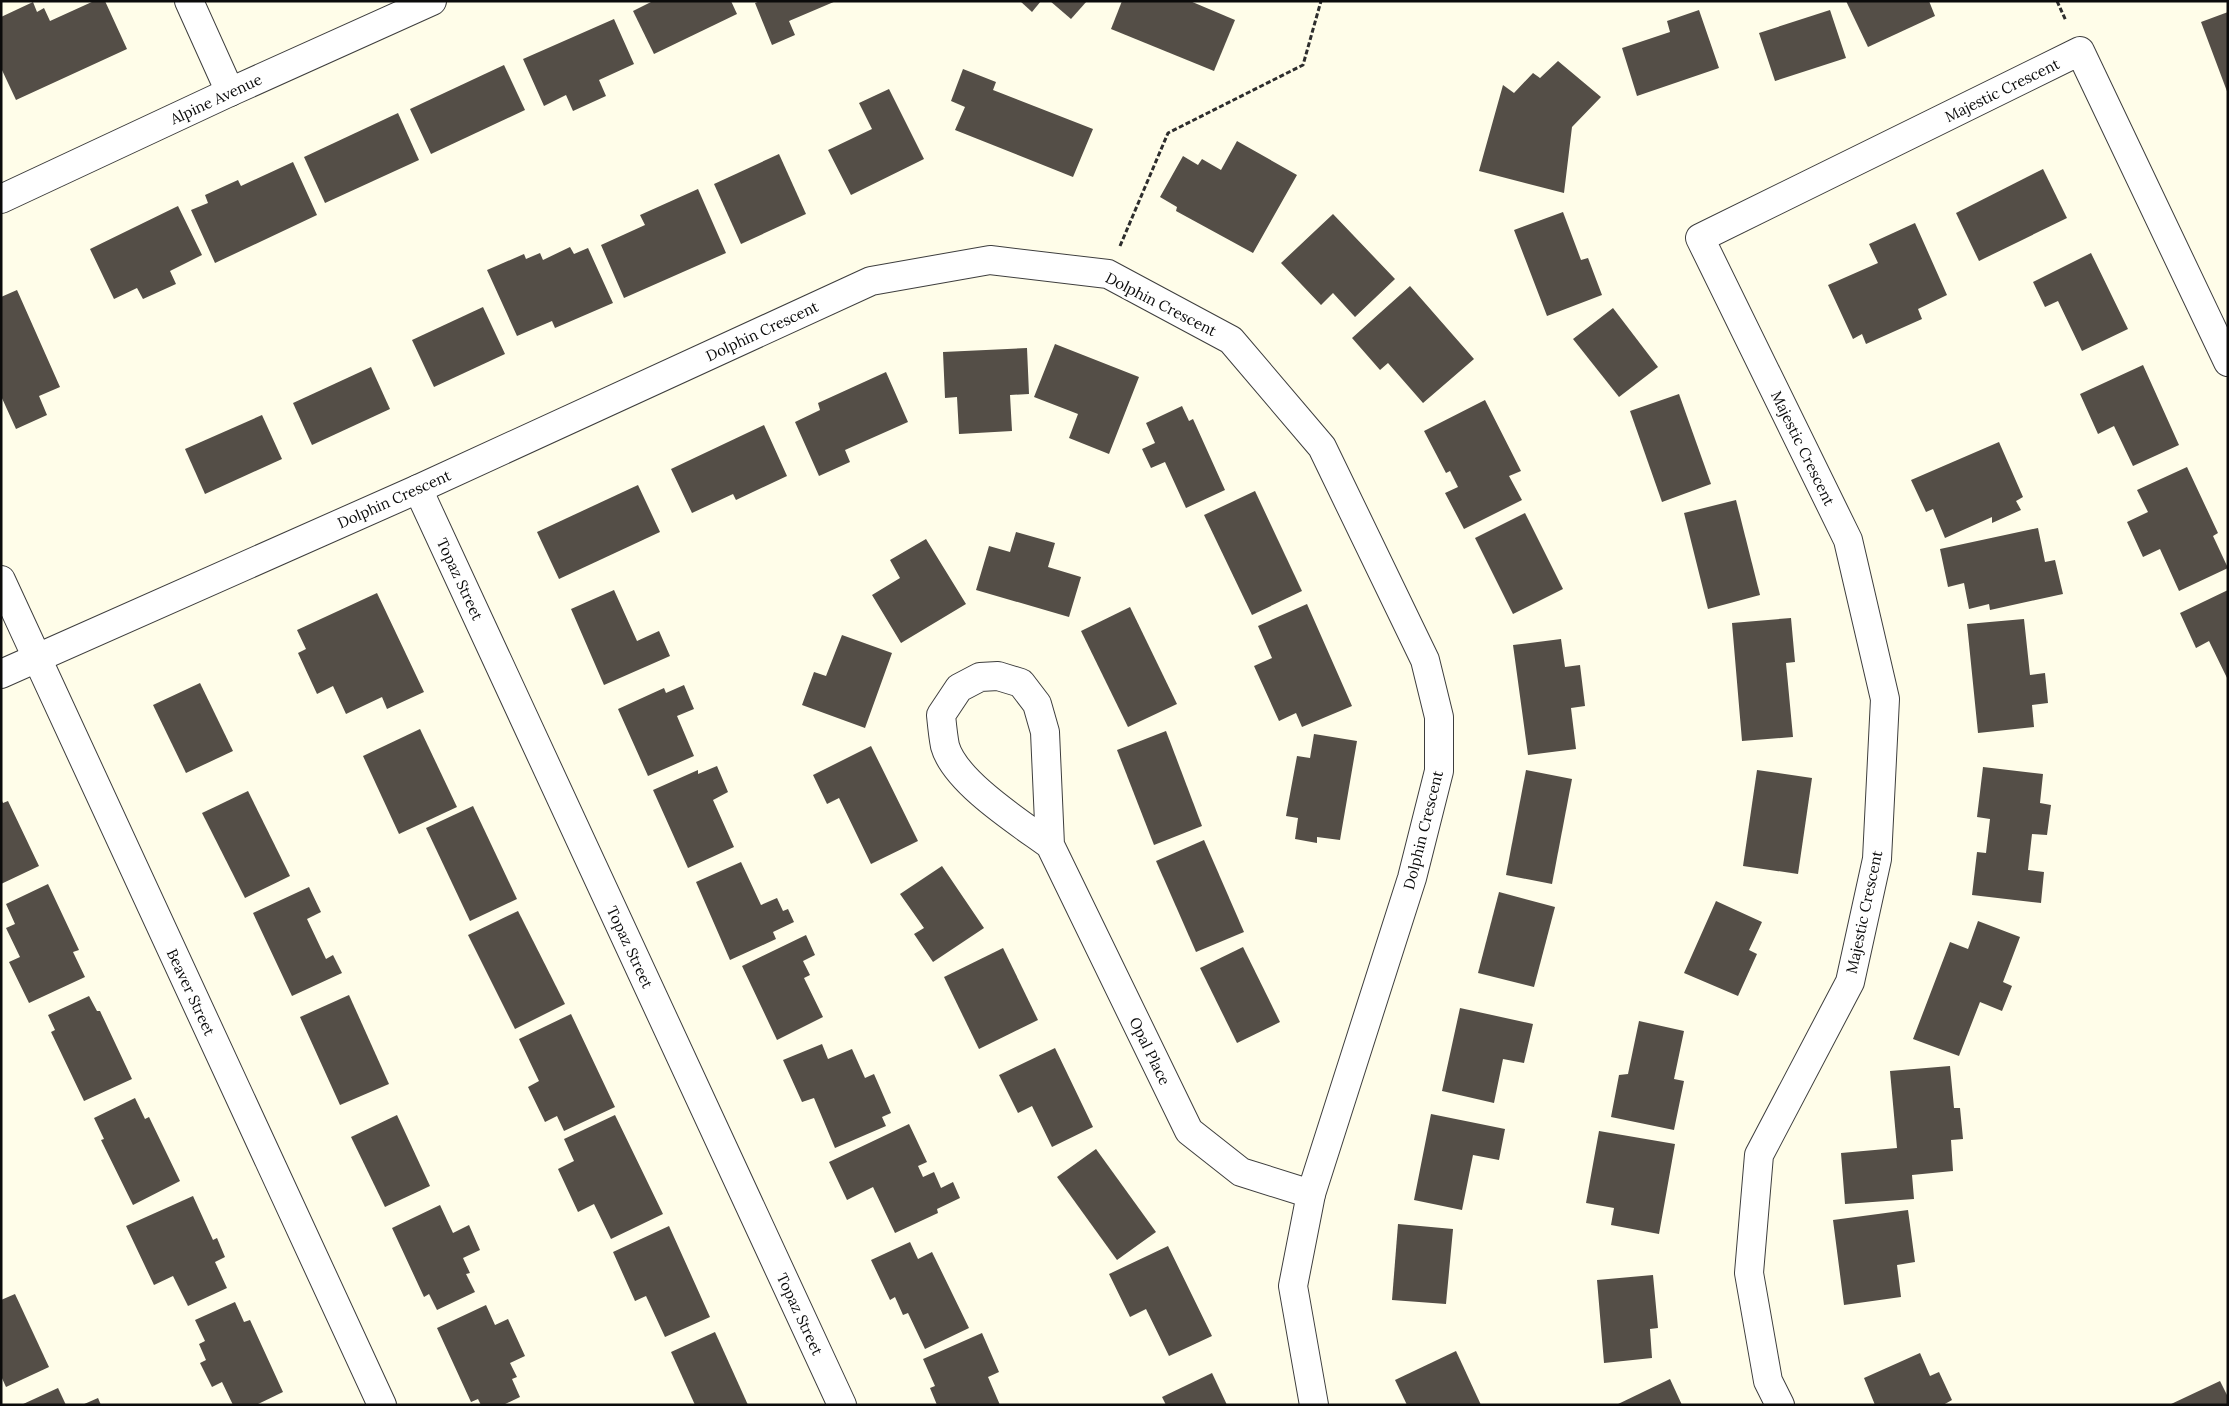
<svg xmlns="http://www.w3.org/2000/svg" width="2229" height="1406" font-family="Lora,serif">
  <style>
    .building { fill: #544e47 }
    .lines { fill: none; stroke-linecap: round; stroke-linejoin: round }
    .minor-casing { stroke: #3e3e3e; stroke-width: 30 }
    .path { stroke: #2d2d2d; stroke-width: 3; stroke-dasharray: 5 2.5; stroke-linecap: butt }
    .minor { stroke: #fff; stroke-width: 28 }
    .labels { text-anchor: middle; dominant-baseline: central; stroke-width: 5; stroke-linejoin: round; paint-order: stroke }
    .street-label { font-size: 15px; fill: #0b0b0b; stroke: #fff }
  </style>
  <rect width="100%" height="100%" fill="#fffde9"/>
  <g class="building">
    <polygon points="94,1 105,1 127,49 16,100 1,68 1,17 33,2 37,12 44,8 50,21"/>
    <polygon points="653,1 731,1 737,14 654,54 633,11"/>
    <polygon points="760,1 836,1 789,21 795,35 772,45 755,3"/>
    <polygon points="1020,1 1041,1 1032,12"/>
    <polygon points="1050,1 1087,1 1071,19"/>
    <polygon points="1122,1 1190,1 1235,20 1214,71 1111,29"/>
    <polygon points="1846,1 1929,1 1935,16 1868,47"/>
    <polygon points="1699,10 1719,68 1637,96 1622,48 1670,32 1667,21"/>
    <polygon points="1830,10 1846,58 1775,81 1759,33"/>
    <polygon points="2228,12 2228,94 2201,22"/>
    <polygon points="614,19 634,64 599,80 606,96 573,111 566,95 544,106 523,59"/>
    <polygon points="1558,61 1601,97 1572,127 1564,193 1479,171 1503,85 1514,93 1533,73 1540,78"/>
    <polygon points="504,65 525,110 431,154 410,109"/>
    <polygon points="963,69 996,82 993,90 1093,129 1073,177 955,130 965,107 951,101"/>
    <polygon points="889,89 924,159 851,195 828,150 872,129 859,103"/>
    <polygon points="398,113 419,160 325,203 304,157"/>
    <polygon points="1237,141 1297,175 1253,253 1176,211 1177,207 1160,197 1183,156 1198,165 1202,159 1221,170"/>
    <polygon points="779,154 806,214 741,244 714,184"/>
    <polygon points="293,162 317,215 215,263 191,210 208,203 205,195 238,180 241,186"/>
    <polygon points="2043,169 2067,218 1979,261 1956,213"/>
    <polygon points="698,189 726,253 624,298 601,245 645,225 640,215"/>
    <polygon points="178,206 202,255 170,271 176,284 143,299 137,288 114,299 90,249"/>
    <polygon points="1563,212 1581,260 1588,258 1602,295 1547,316 1514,230"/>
    <polygon points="1333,214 1395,279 1355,317 1333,293 1321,305 1281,263"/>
    <polygon points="1915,223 1947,295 1918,309 1922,319 1866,344 1862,334 1853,339 1828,285 1878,263 1869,244"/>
    <polygon points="570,247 574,254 588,248 613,303 555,328 552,321 517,336 487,270 524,254 526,259 540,253 543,260"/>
    <polygon points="2091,253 2128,329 2082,351 2058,301 2045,307 2033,282"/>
    <polygon points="1410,286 1474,359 1423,403 1388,363 1380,370 1352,338"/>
    <polygon points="17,290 60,387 39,396 47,415 16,429 1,396 1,297"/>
    <polygon points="483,307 505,354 434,387 412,340"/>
    <polygon points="1613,308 1658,367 1619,397 1573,339"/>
    <polygon points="1055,344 1139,377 1109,454 1069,438 1078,414 1034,397"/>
    <polygon points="1027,348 1029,394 1010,395 1012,431 959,434 957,397 945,398 943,352"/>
    <polygon points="2143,365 2179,445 2133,466 2114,426 2098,434 2080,394"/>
    <polygon points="371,367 390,409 312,445 293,403"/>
    <polygon points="886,372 908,422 845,450 850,462 819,476 795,422 820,410 818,403"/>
    <polygon points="1679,394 1711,484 1662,502 1630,411"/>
    <polygon points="1485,400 1521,471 1509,476 1522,500 1464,529 1445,493 1458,487 1450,471 1446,473 1424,431"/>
    <polygon points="1182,406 1189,421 1193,419 1225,490 1186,508 1165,462 1151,468 1142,449 1155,443 1146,423"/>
    <polygon points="262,415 282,459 205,494 185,449"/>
    <polygon points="764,425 787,476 736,500 733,494 692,513 671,469"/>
    <polygon points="1999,442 2023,497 2016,501 2021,510 1992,523 1992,517 1945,538 1933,509 1926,512 1911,480"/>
    <polygon points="2187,467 2218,533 2213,536 2228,568 2179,591 2160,549 2143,557 2127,522 2148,512 2137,490"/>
    <polygon points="638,485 660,532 559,579 537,532"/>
    <polygon points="1255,491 1302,591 1252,615 1204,515"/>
    <polygon points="1736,500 1760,595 1708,609 1684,513"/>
    <polygon points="1525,513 1563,589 1513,614 1475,538"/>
    <polygon points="2038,528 2045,562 2055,560 2063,594 1990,610 1989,604 1969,609 1964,583 1948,587 1940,549"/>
    <polygon points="1016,532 1055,543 1048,567 1081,577 1069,617 976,590 989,546 1010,552"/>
    <polygon points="926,539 966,604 901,643 872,595 900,578 890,560"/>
    <polygon points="614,590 637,641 659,631 670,656 604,685 571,609"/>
    <polygon points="2228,590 2228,680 2209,641 2196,648 2180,613"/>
    <polygon points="377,593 424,692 387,709 382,697 346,714 333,686 317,694 298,653 306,649 297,630"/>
    <polygon points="1307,604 1352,706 1302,727 1296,713 1279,721 1254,666 1272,658 1258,626"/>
    <polygon points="1130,607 1177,704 1128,727 1081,631"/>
    <polygon points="1791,618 1795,662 1786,663 1793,737 1742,741 1732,623"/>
    <polygon points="2024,619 2030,675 2045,673 2048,703 2032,705 2034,727 1978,733 1967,624"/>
    <polygon points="842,635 892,653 865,728 802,705 814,672 826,676"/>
    <polygon points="1561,639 1565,667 1580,665 1585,706 1571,708 1576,749 1528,755 1513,645"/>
    <polygon points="200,683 233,751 186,773 153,705"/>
    <polygon points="684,685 694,709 677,716 694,756 648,776 618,709 664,688 666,693"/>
    <polygon points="420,729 457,807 399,834 363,756"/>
    <polygon points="1166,731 1202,826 1154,845 1117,750"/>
    <polygon points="1314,734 1357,741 1340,840 1317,837 1317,843 1295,839 1298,818 1286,816 1297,756 1310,758"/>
    <polygon points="871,746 918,841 871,864 839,798 827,804 813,775"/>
    <polygon points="717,766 728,792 713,800 734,847 688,868 653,790 698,770 698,774"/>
    <polygon points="1983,767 2043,774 2040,803 2051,805 2047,835 2032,834 2028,870 2044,872 2041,903 1972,895 1977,852 1986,853 1990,819 1977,817"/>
    <polygon points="1526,770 1572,779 1552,884 1506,875"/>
    <polygon points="1757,770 1812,778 1798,874 1743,866"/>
    <polygon points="248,791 290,876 245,898 202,813"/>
    <polygon points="1,799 3,803 8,801 39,866 1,884"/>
    <polygon points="473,806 517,899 470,921 426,828"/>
    <polygon points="1204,840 1244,932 1196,952 1156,861"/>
    <polygon points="741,862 761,905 777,898 783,911 788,909 794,922 773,932 776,939 730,960 696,882"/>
    <polygon points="942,866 984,928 933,962 914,934 924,928 900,894"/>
    <polygon points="48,884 79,950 73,952 85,977 29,1003 9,962 20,957 6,928 15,924 6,904"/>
    <polygon points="309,887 321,912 307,919 326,959 333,955 342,973 292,996 253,913"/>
    <polygon points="1499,892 1555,907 1534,987 1478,973"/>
    <polygon points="1716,901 1762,922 1749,950 1757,954 1738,996 1684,973"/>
    <polygon points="518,911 565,1004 515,1029 468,935"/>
    <polygon points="1978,921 2020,937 2003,982 2012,986 2002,1011 1980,1002 1959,1056 1913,1039 1950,942 1968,949"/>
    <polygon points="806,935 815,955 803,961 810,975 804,978 823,1017 777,1040 742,966"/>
    <polygon points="1243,947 1280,1022 1237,1043 1200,968"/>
    <polygon points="1003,948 1038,1020 979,1049 944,977"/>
    <polygon points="349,995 389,1084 340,1105 300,1017"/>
    <polygon points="89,996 97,1011 100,1011 132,1079 84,1101 51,1032 55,1030 48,1015"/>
    <polygon points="1460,1008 1533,1024 1524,1063 1503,1059 1494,1103 1442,1091"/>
    <polygon points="571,1014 615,1107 564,1131 557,1116 545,1122 528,1087 539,1081 519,1039"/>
    <polygon points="1639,1021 1684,1031 1674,1079 1684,1081 1674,1130 1611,1117 1619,1075 1628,1074"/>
    <polygon points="822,1044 828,1059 852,1049 865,1078 874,1074 891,1113 882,1117 886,1126 835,1148 814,1098 802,1102 783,1060"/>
    <polygon points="1055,1048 1093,1127 1052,1147 1032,1106 1018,1113 999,1075"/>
    <polygon points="1950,1066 1954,1108 1960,1108 1963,1139 1951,1140 1953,1171 1912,1175 1914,1199 1845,1204 1841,1153 1897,1148 1890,1071"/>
    <polygon points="135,1098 145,1119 149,1117 180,1181 133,1205 101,1140 104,1139 94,1118"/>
    <polygon points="1431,1114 1505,1129 1499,1160 1473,1155 1462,1210 1414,1200"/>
    <polygon points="397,1115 430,1186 385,1207 351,1137"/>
    <polygon points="615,1115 663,1214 611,1239 594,1204 578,1212 558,1169 574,1161 564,1139"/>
    <polygon points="909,1124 927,1162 918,1166 923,1177 934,1172 941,1188 953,1182 960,1198 937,1209 938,1213 895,1233 873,1187 847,1200 829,1162"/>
    <polygon points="1599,1131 1675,1144 1659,1234 1611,1225 1614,1208 1586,1203"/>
    <polygon points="1096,1149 1156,1232 1117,1260 1057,1177"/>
    <polygon points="193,1196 213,1240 217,1238 225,1257 215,1262 227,1288 188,1306 173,1276 154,1285 126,1226"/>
    <polygon points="440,1205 453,1233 469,1225 480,1250 463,1258 470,1273 466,1274 475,1292 437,1310 429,1294 424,1297 392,1228"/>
    <polygon points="1908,1210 1915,1262 1897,1265 1901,1297 1844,1305 1833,1220"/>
    <polygon points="1398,1224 1453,1229 1446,1304 1392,1300"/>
    <polygon points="669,1226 710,1317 665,1337 646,1296 635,1301 613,1252"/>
    <polygon points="910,1242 918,1259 932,1252 969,1328 925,1349 908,1313 903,1315 895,1297 890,1300 871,1260"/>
    <polygon points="1168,1246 1212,1336 1169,1356 1146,1309 1130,1317 1109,1274"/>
    <polygon points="1653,1275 1658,1328 1650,1329 1652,1358 1604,1363 1597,1280"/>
    <polygon points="15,1294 49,1367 6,1387 1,1376 1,1300"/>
    <polygon points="235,1302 244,1322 250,1320 283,1392 256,1405 233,1405 222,1382 212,1387 200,1363 206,1360 199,1344 205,1341 195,1320"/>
    <polygon points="486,1305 495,1325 508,1319 525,1356 510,1363 517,1377 512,1379 520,1397 503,1405 481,1405 478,1399 471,1402 437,1328"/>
    <polygon points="715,1332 748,1405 695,1405 671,1352"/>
    <polygon points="982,1333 999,1372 988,1377 1000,1405 937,1405 930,1388 935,1386 923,1359"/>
    <polygon points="1456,1351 1481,1405 1407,1405 1395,1380"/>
    <polygon points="1920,1353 1930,1376 1939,1372 1952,1400 1943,1405 1875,1405 1864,1378"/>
    <polygon points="1212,1373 1227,1405 1166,1405 1162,1397"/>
    <polygon points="1670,1379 1682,1405 1616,1405"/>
    <polygon points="2220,1381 2228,1397 2228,1405 2169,1405"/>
    <polygon points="58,1388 66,1405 21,1405"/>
    <polygon points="98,1398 101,1405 82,1405"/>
  </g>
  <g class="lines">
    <defs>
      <g id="minor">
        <polyline points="189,1 230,92"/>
        <polyline points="1,199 230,92 432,1"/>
        <polyline points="418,489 842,1405"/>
        <polyline points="1,580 382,1405"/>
        <polyline points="1,674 418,489 871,281 990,260 1108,274 1231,340 1322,447 1425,660 1439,717 1439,771 1412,878 1311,1194 1293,1286 1314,1405"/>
        <path d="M1050,845C1020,823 955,782 945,746C943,736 942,725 941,715L959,688L980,677L998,676L1021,683L1037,704L1045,732L1050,845L1189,1131L1241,1172L1311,1194"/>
        <polyline points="1780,1405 1768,1381 1749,1273 1759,1155 1850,982 1877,859 1885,699 1848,540 1700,238 2080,51 2228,362"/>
      </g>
    </defs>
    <use href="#minor" class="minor-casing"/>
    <g class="path">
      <polyline points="2057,1 2066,21"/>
      <polyline points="1120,246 1168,133 1303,65 1321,1"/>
    </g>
    <use href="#minor" class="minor"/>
  </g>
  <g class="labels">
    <g class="street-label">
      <text transform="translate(2002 90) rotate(-26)">Majestic Crescent</text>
      <text transform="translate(216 99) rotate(-25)">Alpine Avenue</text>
      <text transform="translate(1161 304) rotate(27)">Dolphin Crescent</text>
      <text transform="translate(762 331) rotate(-25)">Dolphin Crescent</text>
      <text transform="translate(1803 448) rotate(64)">Majestic Crescent</text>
      <text transform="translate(394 499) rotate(-24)">Dolphin Crescent</text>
      <text transform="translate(460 579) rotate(65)">Topaz Street</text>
      <text transform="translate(1423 830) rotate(-76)">Dolphin Crescent</text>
      <text transform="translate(1864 912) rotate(-78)">Majestic Crescent</text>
      <text transform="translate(630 947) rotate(65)">Topaz Street</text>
      <text transform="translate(191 992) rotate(65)">Beaver Street</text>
      <text transform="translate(1150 1051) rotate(64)">Opal Place</text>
      <text transform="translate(800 1314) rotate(65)">Topaz Street</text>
    </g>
  </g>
  <rect width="2229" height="1406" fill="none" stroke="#0b0b0b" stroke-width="5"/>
</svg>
